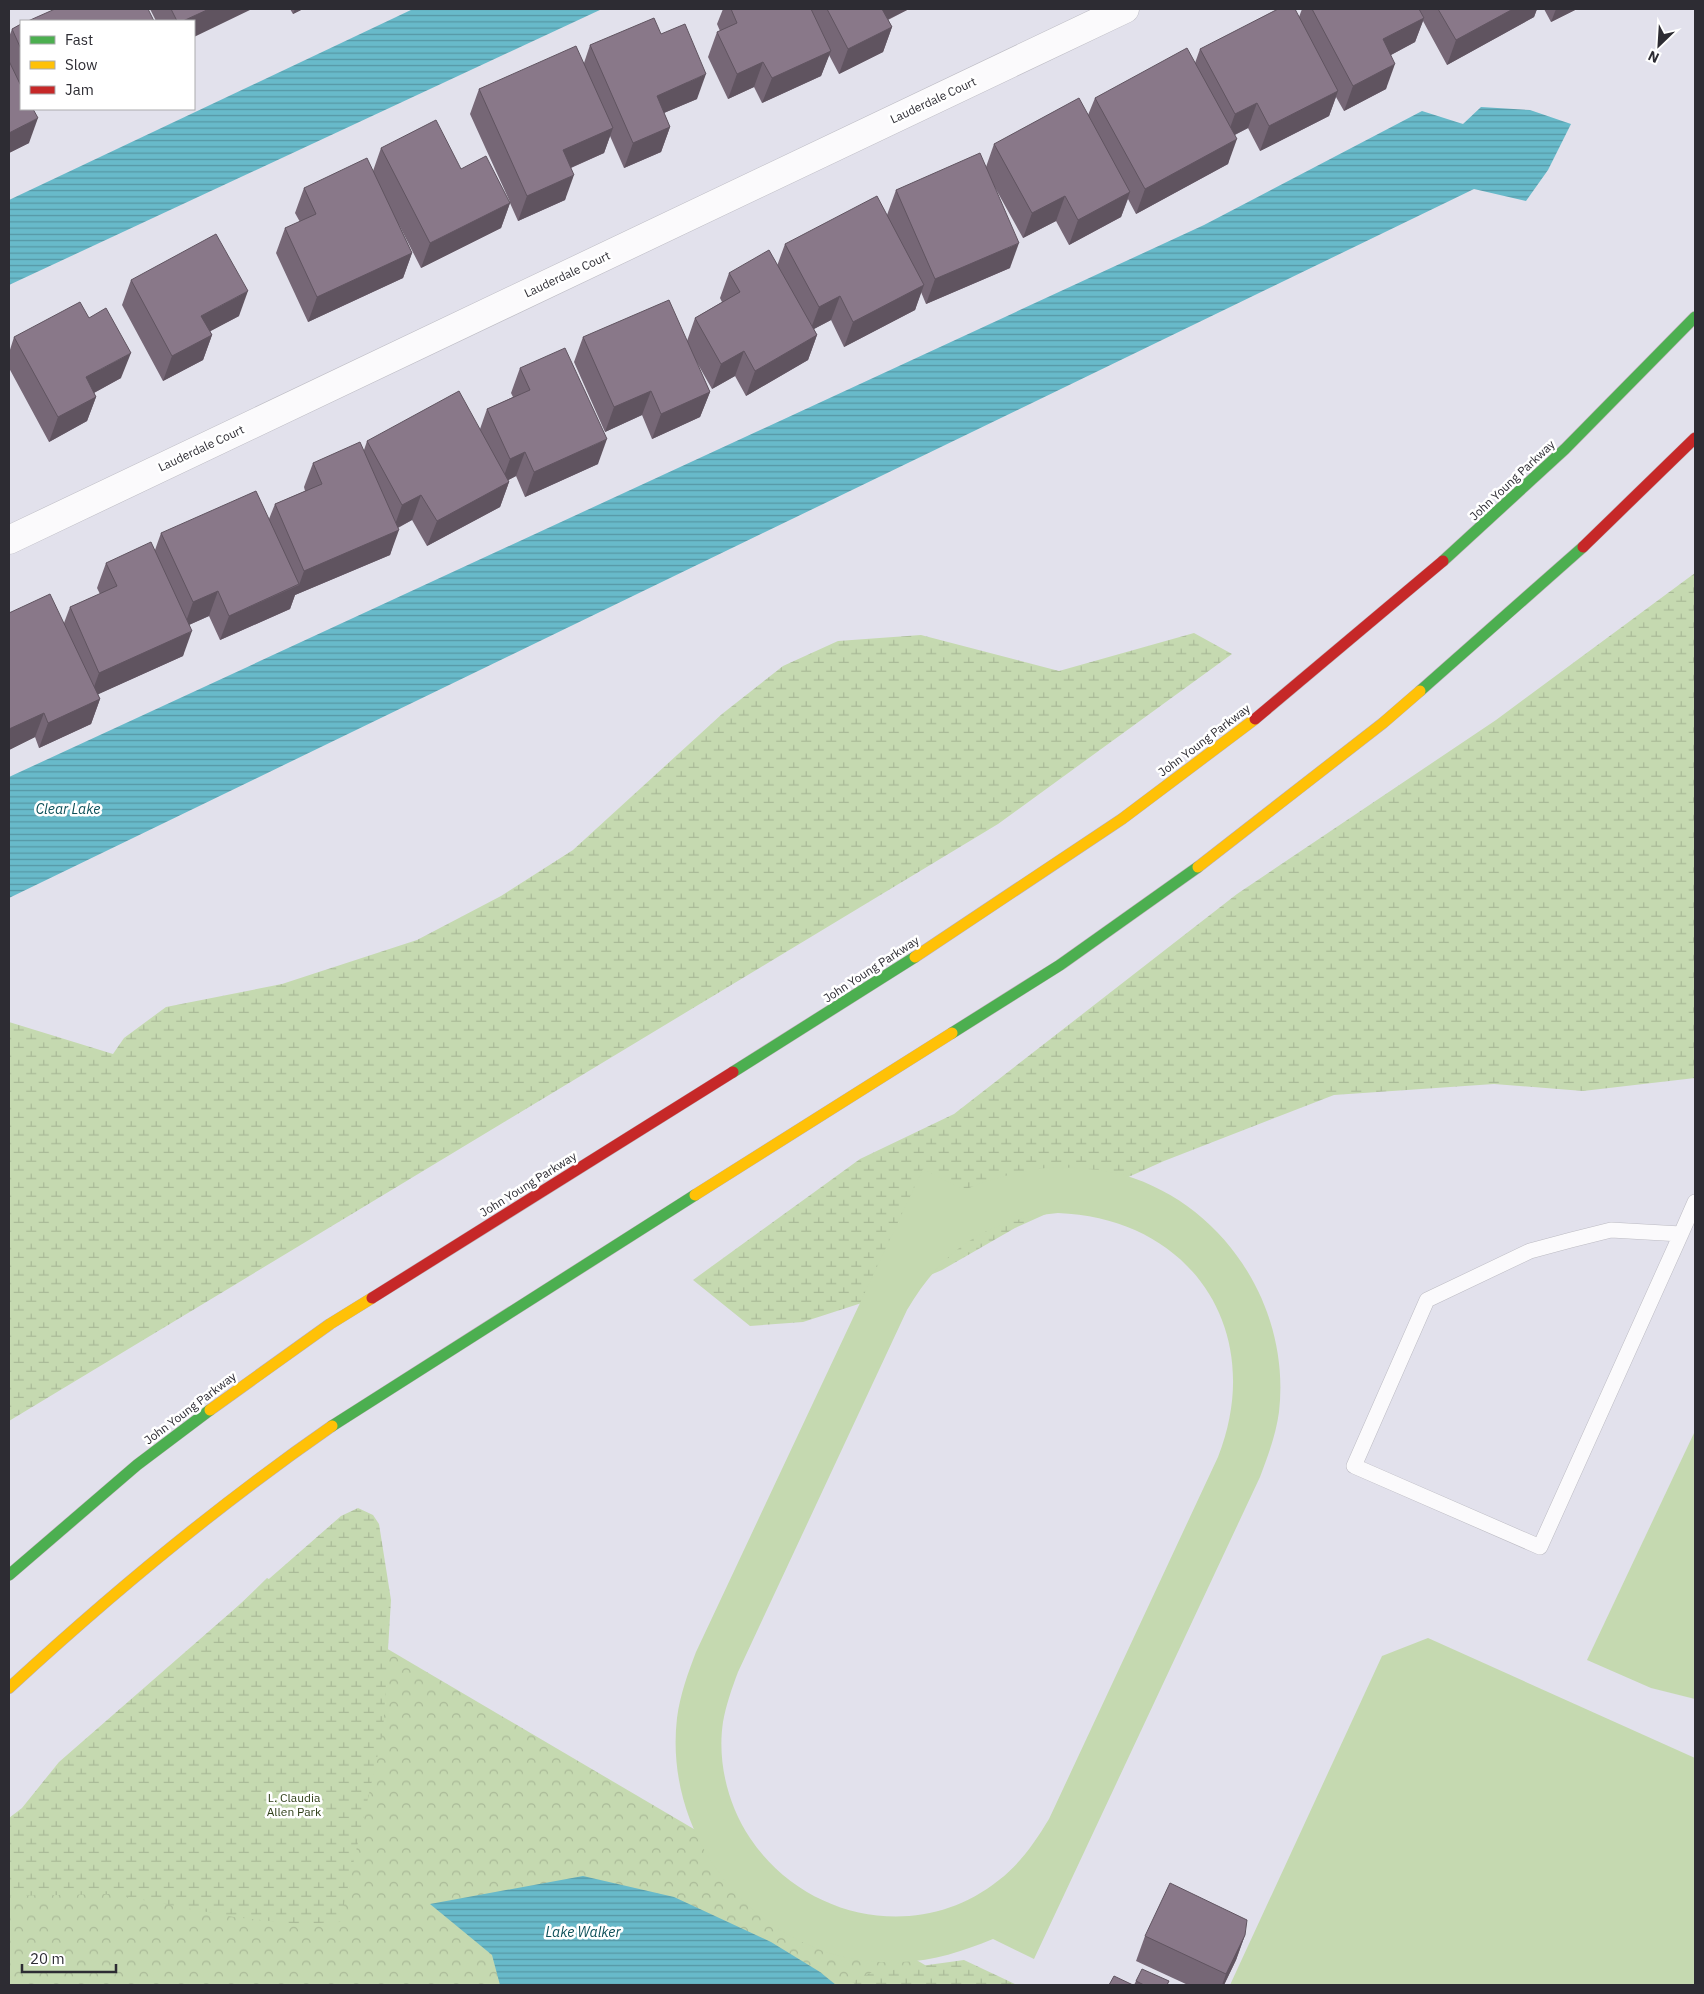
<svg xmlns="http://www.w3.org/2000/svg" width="1704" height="1994" font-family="'IBM Plex Sans',sans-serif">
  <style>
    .forest { fill: url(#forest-crowns) }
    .wetland { fill: url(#wetland-marsh) }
    .garden { fill: #c5d9b0; fill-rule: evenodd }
    .water { fill: url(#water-rules) }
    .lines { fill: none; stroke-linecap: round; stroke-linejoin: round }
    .lane-casing { stroke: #bcbbc3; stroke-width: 16 }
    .street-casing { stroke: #bcbbc3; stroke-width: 29 }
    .fast-casing { stroke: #bbaeb4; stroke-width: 12 }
    .slow-casing { stroke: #bbaeb4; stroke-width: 12 }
    .jam-casing { stroke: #bbaeb4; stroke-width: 12 }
    .lane { stroke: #fbfafc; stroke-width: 15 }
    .street { stroke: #fbfafc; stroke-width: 28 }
    .fast { stroke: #4caf50; stroke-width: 11 }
    .slow { stroke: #ffc107; stroke-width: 11 }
    .jam { stroke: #c62828; stroke-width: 11 }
    .wall { fill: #766776 }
    .shaded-wall { fill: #605460 }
    .building { fill: #897889; stroke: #605460 }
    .labels { text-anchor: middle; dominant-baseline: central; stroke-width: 5; stroke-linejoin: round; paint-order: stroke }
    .street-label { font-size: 12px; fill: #2d2c33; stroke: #fff }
    .park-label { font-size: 12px; fill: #2f3f19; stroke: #fff }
    .water-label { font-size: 14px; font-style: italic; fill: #0d5059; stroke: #fff }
  </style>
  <defs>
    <pattern id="forest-crowns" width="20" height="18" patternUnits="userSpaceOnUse" patternTransform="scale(1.25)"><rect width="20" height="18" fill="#c5d9b0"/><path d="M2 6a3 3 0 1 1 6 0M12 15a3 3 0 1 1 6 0" fill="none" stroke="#aaba98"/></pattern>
    <pattern id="wetland-marsh" width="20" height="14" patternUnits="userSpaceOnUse" patternTransform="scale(1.25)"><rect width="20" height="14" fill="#c5d9b0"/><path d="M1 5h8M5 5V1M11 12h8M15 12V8" fill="none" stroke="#aaba98"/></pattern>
    <pattern id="water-rules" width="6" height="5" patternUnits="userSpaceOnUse" patternTransform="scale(1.25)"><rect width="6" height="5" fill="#68baca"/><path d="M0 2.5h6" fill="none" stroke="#5697a5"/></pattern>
  </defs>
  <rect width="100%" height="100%" fill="#e2e1ec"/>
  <polygon class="forest" points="267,1578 959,1985 9,1985 9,1829"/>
  <g class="wetland">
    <polygon points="1695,573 1695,1078 1583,1091 1494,1084 1334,1095 1164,1161 1015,1228 942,1270 874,1299 803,1322 750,1326 693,1280 860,1159 954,1114 1237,894 1496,720"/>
    <polygon points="1194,633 1232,654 998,824 9,1421 9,1022 113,1054 124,1038 166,1007 282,984 417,940 501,896 573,850 722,714 783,666 838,641 921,635 1059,671"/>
    <polygon points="358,1508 373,1515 379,1524 391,1600 383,1732 340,1922 297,1924 234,1917 111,1894 9,1896 9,1818 22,1808 59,1762 341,1516"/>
    <polygon points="964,1960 1017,1985 858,1985 852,1982 870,1973"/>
  </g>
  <g class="garden">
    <path d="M1056,1167C1079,1168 1101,1169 1124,1175C1225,1205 1291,1308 1279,1412C1276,1434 1268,1456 1260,1477L1034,1959L993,1939C963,1951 934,1961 901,1962C769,1969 662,1847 677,1718C680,1695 688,1673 696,1652L923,1169L964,1190C995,1177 1023,1170 1056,1167ZM1058,1213C1192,1218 1267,1332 1218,1457L1049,1819C1035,1842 1021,1863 999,1880C920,1944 805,1920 750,1838C728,1805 717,1762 723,1722C726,1705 732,1688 738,1672L907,1310C943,1249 987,1219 1058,1213Z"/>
    <polygon points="1695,1431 1695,1699 1651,1688 1587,1660"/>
    <polygon points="1428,1638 1695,1758 1695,1985 1230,1985 1382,1656"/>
  </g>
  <g class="water">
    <polygon points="413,9 602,9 9,285 9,200"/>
    <polygon points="1481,107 1530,110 1571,124 1548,170 1526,201 1474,189 9,898 9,777 1204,225 1422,111 1463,124"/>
    <polygon points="583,1876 674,1897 771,1942 820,1972 836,1985 500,1985 492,1955 430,1904"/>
  </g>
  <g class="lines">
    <defs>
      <polyline id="lane" points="1681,1234 1611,1230 1571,1240 1530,1251 1427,1300 1354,1466 1540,1547 1681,1234 1695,1202"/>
      <polyline id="street" points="9,540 1125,9"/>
      <g id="fast">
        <polyline points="1443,561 1565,449 1695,317"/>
        <polyline points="1420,691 1583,547"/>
        <polyline points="952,1033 1060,965 1198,867"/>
        <polyline points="733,1072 915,957"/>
        <polyline points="332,1426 695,1195"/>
        <polyline points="9,1575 137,1465 210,1410"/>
      </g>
      <g id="slow">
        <polyline points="1198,867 1383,723 1420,691"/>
        <polyline points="915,957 1122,819 1255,719"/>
        <polyline points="695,1195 952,1033"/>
        <polyline points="210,1410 330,1324 372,1298"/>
        <path d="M9,1688C111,1594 218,1505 332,1426"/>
      </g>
      <g id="jam">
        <polyline points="1583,547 1695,438"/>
        <polyline points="1255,719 1443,561"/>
        <polyline points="372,1298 733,1072"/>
      </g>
    </defs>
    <use href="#lane" class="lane-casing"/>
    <use href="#street" class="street-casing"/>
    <use href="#fast" class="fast-casing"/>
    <use href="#slow" class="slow-casing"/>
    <use href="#jam" class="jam-casing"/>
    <use href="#lane" class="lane"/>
    <use href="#street" class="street"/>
    <use href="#fast" class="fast"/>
    <use href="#slow" class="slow"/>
    <use href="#jam" class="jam"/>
  </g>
  <g class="wall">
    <polygon points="150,9 252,9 194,21 156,21"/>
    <polygon points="290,9 303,9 293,14"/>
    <polygon points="723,9 909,9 888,20 892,27 883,52 839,74 829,55 821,76 762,103 754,87 728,99 708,57 717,32 720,31 717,24"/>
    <polygon points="1302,9 1537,9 1534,17 1447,65 1423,21 1415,42 1391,55 1386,89 1344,111 1336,97 1329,116 1260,151 1248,128 1235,135 1228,164 1136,214 1128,199 1121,217 1069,245 1056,221 1023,238 993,184 1010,268 926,304 921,292 915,310 844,347 831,320 814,329 817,335 808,360 746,396 735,376 712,389 692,354 710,392 700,417 652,439 642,415 605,432 574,362 583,337 687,341 695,318 722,302 720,298 729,273 777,266 785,244 887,215 896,190 986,167 994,144 1088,115 1095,98 1195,63 1200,49 1299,17"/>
    <polygon points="1544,9 1577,9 1551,22"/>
    <polygon points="21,24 21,109 29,143 9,153 9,37 12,29"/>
    <polygon points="661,34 697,99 664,113 670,127 661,152 624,168 610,136 604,153 571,168 565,200 518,221 510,203 501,228 421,268 398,223 412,253 403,278 308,322 276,253 285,228 300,222 295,213 304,188 373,171 381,148 461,169 510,202 470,114 479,89 584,63 590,45"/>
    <polygon points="131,280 239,316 210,331 212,335 203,360 163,381 122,305"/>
    <polygon points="14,337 121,378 94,393 96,397 87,421 49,442 9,368 9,353"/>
    <polygon points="520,368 598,464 525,497 516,476 508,480 509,482 500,507 427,546 412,520 398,528 390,555 295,595 290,609 220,640 209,616 189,625 183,656 98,694 100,699 91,724 39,748 35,737 9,750 9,613 64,623 70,607 100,594 97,588 106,563 155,550 161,533 269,519 275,504 305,491 304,487 313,463 364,450 367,441 480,429 487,409 513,397 511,393"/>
    <polygon points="1245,1935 1236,1960 1224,1985 1188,1985 1136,1961 1145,1936"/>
    <polygon points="1136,1981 1169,1981 1167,1985 1134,1985"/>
  </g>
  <g class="shaded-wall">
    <polygon points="209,9 252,9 194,37 194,21 183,21"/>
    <polygon points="295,9 303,9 293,14"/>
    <polygon points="877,9 909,9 870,28"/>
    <polygon points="1513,9 1537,9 1534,17 1447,65 1456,40"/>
    <polygon points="1556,9 1577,9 1551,22"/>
    <polygon points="1424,18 1415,42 1374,64 1383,39"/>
    <polygon points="892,27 883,52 839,74 848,49"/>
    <polygon points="831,51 821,76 762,103 772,78"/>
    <polygon points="763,62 754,87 728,99 737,74"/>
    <polygon points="1395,64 1386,89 1344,111 1353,86"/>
    <polygon points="706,74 697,99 647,120 657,96"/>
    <polygon points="1338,91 1329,116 1260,151 1269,126"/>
    <polygon points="1257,103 1248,128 1226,139 1235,114"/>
    <polygon points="38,118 29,143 9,153 9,133"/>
    <polygon points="670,127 661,152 624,168 633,143"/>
    <polygon points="613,128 604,153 554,175 563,150"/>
    <polygon points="1237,139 1228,164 1136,214 1145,189"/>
    <polygon points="574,175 565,200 518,221 527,196"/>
    <polygon points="1130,192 1121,217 1069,245 1078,220"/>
    <polygon points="1065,196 1056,221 1023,238 1032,213"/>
    <polygon points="510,203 501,228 421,268 430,243"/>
    <polygon points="1019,243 1010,268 926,304 935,279"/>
    <polygon points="412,253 403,278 308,322 317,297"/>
    <polygon points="924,285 915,310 844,347 853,322"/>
    <polygon points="248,291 239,316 192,341 201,316"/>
    <polygon points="840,296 831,320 810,331 819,307"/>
    <polygon points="212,335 203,360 163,381 172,356"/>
    <polygon points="817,335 808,360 746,396 755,371"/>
    <polygon points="744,351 735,376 712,389 721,364"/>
    <polygon points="131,353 121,378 77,402 86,377"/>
    <polygon points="651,391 642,415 605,432 614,407"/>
    <polygon points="710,392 700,417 652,439 661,414"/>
    <polygon points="96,397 87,421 49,442 58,417"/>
    <polygon points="607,439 598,464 525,497 534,472"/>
    <polygon points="525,452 516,476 501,484 510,459"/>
    <polygon points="509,482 500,507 427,546 437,521"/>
    <polygon points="421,495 412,520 393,530 402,505"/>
    <polygon points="399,530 390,555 295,595 290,609 220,640 229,616 299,585 304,571"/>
    <polygon points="218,591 209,616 184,627 193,602"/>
    <polygon points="192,631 183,656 90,698 99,673"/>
    <polygon points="100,699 91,724 39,748 48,723"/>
    <polygon points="44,713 35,737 9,750 9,729"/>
    <polygon points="1245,1935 1236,1960 1224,1985 1222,1985 1226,1974"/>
  </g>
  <g class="building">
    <polygon points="55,9 148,9 154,21 28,21"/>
    <polygon points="171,9 209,9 183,21 177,21"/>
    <polygon points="731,9 811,9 831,51 772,78 763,62 737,74 717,32 737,23"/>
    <polygon points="827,9 882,9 892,27 848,49"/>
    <polygon points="1278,9 1295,9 1338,91 1269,126 1257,103 1235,114 1200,49"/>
    <polygon points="1312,9 1419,9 1424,18 1383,39 1395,64 1353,86"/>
    <polygon points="1438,9 1513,9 1456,40"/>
    <polygon points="654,18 661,34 685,24 706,74 657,96 670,127 633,143 590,45"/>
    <polygon points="21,24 21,49 12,29"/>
    <polygon points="576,46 613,128 563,150 574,175 527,196 479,89"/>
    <polygon points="1187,48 1237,139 1145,189 1095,98"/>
    <polygon points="9,61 21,86 21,109 33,109 38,118 9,133"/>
    <polygon points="1079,98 1130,192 1078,220 1065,196 1032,213 994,144"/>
    <polygon points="436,120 461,169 486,156 510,203 430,243 381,148"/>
    <polygon points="980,153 1019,243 935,279 896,190"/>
    <polygon points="367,158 412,253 317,297 285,228 316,214 304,188"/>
    <polygon points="877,196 924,285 853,322 840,296 819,307 785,244"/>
    <polygon points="216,234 248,291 201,316 212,335 172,356 131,280"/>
    <polygon points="769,250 817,335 755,371 744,351 721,364 695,318 740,292 729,273"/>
    <polygon points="669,300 710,392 661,414 651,391 614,407 583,337"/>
    <polygon points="80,302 89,318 106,308 131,353 86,377 96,397 58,417 14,337"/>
    <polygon points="565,348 607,439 534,472 525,452 510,459 487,409 530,390 520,368"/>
    <polygon points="459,391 509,482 437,521 421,495 402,505 367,441"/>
    <polygon points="360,442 399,530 304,571 275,504 322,484 313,463"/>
    <polygon points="256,491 299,584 229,616 218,591 193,602 161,533"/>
    <polygon points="151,542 192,631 99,673 70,607 117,586 106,563"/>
    <polygon points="50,594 100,699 48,723 44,713 9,729 9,613"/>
    <polygon points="1170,1883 1247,1920 1245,1935 1226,1974 1145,1936"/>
    <polygon points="1142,1969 1169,1981 1167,1985 1144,1985 1136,1981"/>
    <polygon points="1114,1976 1133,1985 1109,1985"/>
  </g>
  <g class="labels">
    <g class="street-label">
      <text transform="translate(933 100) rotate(-25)">Lauderdale Court</text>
      <text transform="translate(567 274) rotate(-25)">Lauderdale Court</text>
      <text transform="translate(201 448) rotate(-25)">Lauderdale Court</text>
      <text transform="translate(1512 480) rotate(-43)">John Young Parkway</text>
      <text transform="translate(1204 740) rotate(-37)">John Young Parkway</text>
      <text transform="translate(871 969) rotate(-33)">John Young Parkway</text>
      <text transform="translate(528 1184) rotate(-32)">John Young Parkway</text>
      <text transform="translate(190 1408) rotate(-37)">John Young Parkway</text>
    </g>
    <g class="park-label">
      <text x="294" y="1797">L. Claudia<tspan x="294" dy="14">Allen Park</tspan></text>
    </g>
    <g class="water-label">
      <text x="68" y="809">Clear Lake</text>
      <text x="583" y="1932">Lake Walker</text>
    </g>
  </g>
  <rect width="1704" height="1994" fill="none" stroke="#2d2c33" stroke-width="20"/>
  <rect x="20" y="20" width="175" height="90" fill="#ffffff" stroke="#ababad"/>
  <rect x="30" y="36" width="25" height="8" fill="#4caf50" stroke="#ababad"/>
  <text x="65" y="45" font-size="15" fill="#2d2c33">Fast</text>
  <rect x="30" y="61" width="25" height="8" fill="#ffc107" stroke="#ababad"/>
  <text x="65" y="70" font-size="15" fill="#2d2c33">Slow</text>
  <rect x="30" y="86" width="25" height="8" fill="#c62828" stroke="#ababad"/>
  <text x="65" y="95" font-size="15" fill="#2d2c33">Jam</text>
  <g transform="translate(1659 45) rotate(205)" stroke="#ffffff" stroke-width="4" paint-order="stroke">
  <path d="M0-4L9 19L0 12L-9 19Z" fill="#2d2c33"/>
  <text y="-8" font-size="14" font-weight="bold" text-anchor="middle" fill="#2d2c33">N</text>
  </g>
  <path d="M22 1964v8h94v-8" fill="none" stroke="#2d2c33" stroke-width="2.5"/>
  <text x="30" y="1964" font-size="15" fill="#2d2c33" stroke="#ffffff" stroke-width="4" paint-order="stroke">20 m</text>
</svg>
